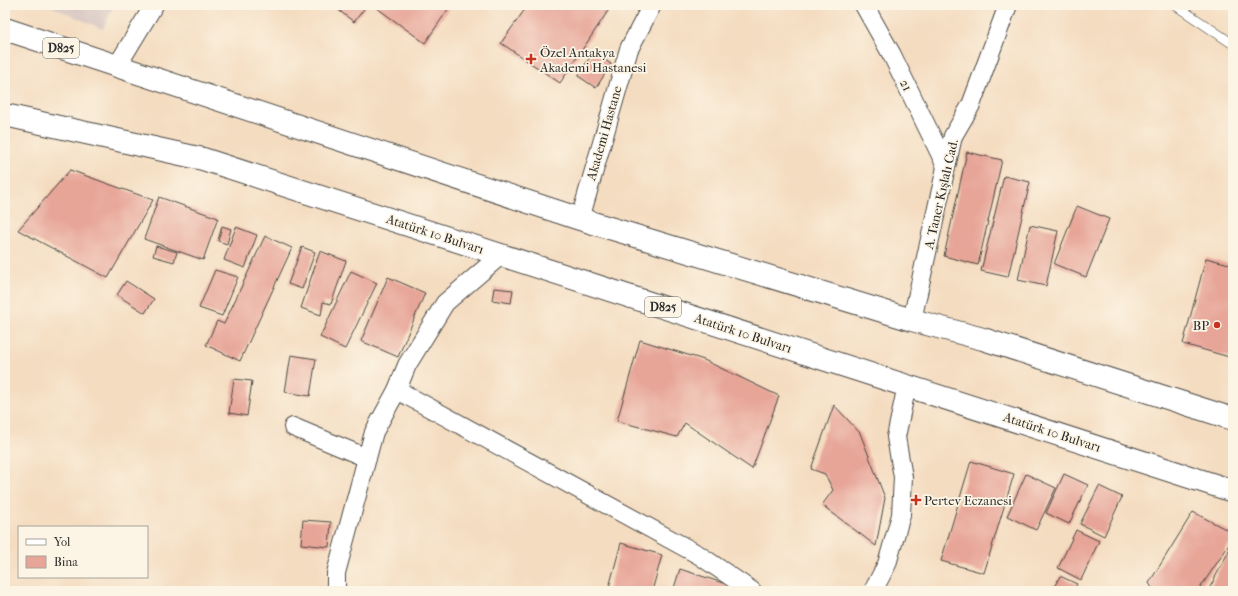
<svg xmlns="http://www.w3.org/2000/svg" width="1238" height="596" font-family="'IM FELL French Canon',serif">
  <style>
    .industrial { fill: #d1bfbd }
    .building { fill: #e7a598 }
    .lines { fill: none; stroke-linecap: round; stroke-linejoin: round }
    .service-casing { stroke: #494641; stroke-width: 10 }
    .minor-casing { stroke: #494641; stroke-width: 20 }
    .trunk-casing { stroke: #494641; stroke-width: 24 }
    .service { stroke: #fff; stroke-width: 9 }
    .minor { stroke: #fff; stroke-width: 18 }
    .trunk { stroke: #fff; stroke-width: 22 }
    .poi-dot { fill: #c8321e; stroke: #fcf5e5; stroke-width: 1.5 }
    .labels { text-anchor: middle; dominant-baseline: central; stroke-width: 3.5; stroke-linejoin: round; paint-order: stroke }
    .shield { fill: #fcf5e5; stroke: #6a6863; stroke-width: 1 }
    .shield-label { font-size: 12px; font-weight: bold; fill: #2b2b2b }
    .poi-label { font-size: 13px; fill: #2b2b2b; stroke: #fcf5e5; text-anchor: start }
    .street-label { font-size: 13px; fill: #2b2b2b; stroke: #fcf5e5 }
  </style>
  <rect width="100%" height="100%" fill="#fcf5e5"/>
  <filter id="ink" filterUnits="userSpaceOnUse"><feTurbulence type="fractalNoise" baseFrequency=".025" numOctaves="2"/><feDisplacementMap in="SourceGraphic" scale="8" xChannelSelector="R" yChannelSelector="G"/><feConvolveMatrix kernelMatrix="1 2 1 2 8 2 1 2 1" color-interpolation-filters="sRGB"/></filter>
  <filter id="wash" filterUnits="userSpaceOnUse"><feTurbulence type="fractalNoise" baseFrequency=".012" numOctaves="4" result="noise"/><feDisplacementMap in="SourceGraphic" scale="16" xChannelSelector="R" yChannelSelector="G"/><feGaussianBlur stdDeviation="0.9" result="paint"/><feColorMatrix in="noise" values="0 0 0 0 0 0 0 0 0 0 0 0 0 0 0 0 0 1.4 0 .05"/><feComposite in="paint" operator="in"/></filter>
  <g filter="url(#wash)">
    <rect width="100%" height="100%" fill="#f4dcc0"/>
    <polygon class="industrial" points="48,5 114,5 103,29"/>
    <g id="blocks">
      <g class="building">
        <polygon points="332,5 367,5 354,22"/>
        <polygon points="380,5 451,5 425,43 377,8"/>
        <polygon points="528,5 612,5 560,83 501,43"/>
        <polygon points="593,52 611,64 596,88 578,76"/>
        <polygon points="967,152 1002,160 978,265 944,256"/>
        <polygon points="70,170 153,200 108,278 18,230"/>
        <polygon points="1004,176 1030,182 1008,277 981,271"/>
        <polygon points="159,197 218,218 203,260 144,239"/>
        <polygon points="1077,206 1109,219 1086,277 1054,264"/>
        <polygon points="1030,225 1058,231 1046,286 1018,280"/>
        <polygon points="222,226 231,229 227,244 218,241"/>
        <polygon points="236,227 257,235 245,268 224,260"/>
        <polygon points="265,236 292,248 240,361 206,345 217,321 224,324"/>
        <polygon points="156,246 177,252 174,262 153,256"/>
        <polygon points="302,247 315,252 302,289 288,284"/>
        <polygon points="320,251 346,261 331,304 323,302 321,315 301,308"/>
        <polygon points="1206,258 1233,265 1233,358 1183,344"/>
        <polygon points="215,270 238,277 222,316 199,308"/>
        <polygon points="351,271 377,283 345,349 320,337"/>
        <polygon points="388,277 425,293 398,357 361,341"/>
        <polygon points="126,281 154,299 145,313 117,295"/>
        <polygon points="494,288 513,290 511,303 492,300"/>
        <polygon points="640,340 704,360 779,396 752,469 685,423 677,437 617,421"/>
        <polygon points="291,355 316,359 310,396 285,392"/>
        <polygon points="234,379 252,381 247,416 229,413"/>
        <polygon points="834,405 860,433 885,498 876,546 822,505 833,490 825,474 811,469"/>
        <polygon points="971,461 1014,474 984,573 941,561"/>
        <polygon points="1026,474 1056,488 1036,530 1007,516"/>
        <polygon points="1064,474 1088,485 1069,524 1046,513"/>
        <polygon points="1099,486 1122,497 1104,536 1080,524"/>
        <polygon points="1193,512 1233,533 1233,539 1198,591 1154,591 1149,583"/>
        <polygon points="303,520 331,522 329,547 301,544"/>
        <polygon points="1076,530 1099,541 1081,580 1058,568"/>
        <polygon points="621,543 662,555 652,591 608,591"/>
        <polygon points="1233,543 1233,591 1208,591"/>
        <polygon points="680,569 729,585 727,591 673,591"/>
        <polygon points="1060,576 1077,584 1073,591 1052,591"/>
      </g>
    </g>
  </g>
  <g filter="url(#ink)">
    <use href="#blocks" fill-opacity="0" stroke="#494641" stroke-width="1"/>
    <g class="lines">
      <defs>
        <polyline id="service" points="1175,5 1233,44"/>
        <g id="minor">
          <polyline points="864,5 892,55 946,166"/>
          <polyline points="117,66 154,5"/>
          <polyline points="580,219 629,49 652,5"/>
          <polyline points="912,320 953,136 971,105 1008,5"/>
          <polyline points="397,390 699,555 752,591"/>
          <polyline points="293,427 367,458"/>
          <polyline points="336,591 336,573 374,432 397,390 407,365 445,303 501,255"/>
          <polyline points="873,591 887,564 901,515 903,477 896,437 907,385"/>
        </g>
        <g id="trunk">
          <polyline points="5,29 580,219 912,320 983,339 1233,419"/>
          <polyline points="5,115 203,159 1233,491"/>
        </g>
      </defs>
      <use href="#service" class="service-casing"/>
      <use href="#minor" class="minor-casing"/>
      <use href="#trunk" class="trunk-casing"/>
      <use href="#service" class="service"/>
      <use href="#minor" class="minor"/>
      <use href="#trunk" class="trunk"/>
    </g>
  </g>
  <g class="poi-dot">
    <path d="M529 53h4v4h4v4h-4v4h-4v-4h-4v-4h4z"/>
    <circle cx="1217" cy="325" r="4"/>
    <path d="M914 494h4v4h4v4h-4v4h-4v-4h-4v-4h4z"/>
  </g>
  <g class="labels">
    <g class="shield">
      <rect x="43" y="38" width="36" height="20" rx="3"/>
      <rect x="645" y="297" width="36" height="20" rx="3"/>
    </g>
    <g class="shield-label">
      <text x="61" y="48">D825</text>
      <text x="663" y="307">D825</text>
    </g>
    <g class="poi-label">
      <text x="540" y="52">Özel Antakya<tspan x="540" dy="15">Akademi Hastanesi</tspan></text>
      <text x="1209" y="325" text-anchor="end">BP</text>
      <text x="924" y="500">Pertev Eczanesi</text>
    </g>
    <g class="street-label">
      <text transform="translate(906 85) rotate(64)">21</text>
      <text transform="translate(604 133) rotate(-74)">Akademi Hastane</text>
      <text transform="translate(941 194) rotate(-77)">A. Taner Kışlalı Cad.</text>
      <text transform="translate(435 234) rotate(18)">Atatürk 10 Bulvarı</text>
      <text transform="translate(743 333) rotate(18)">Atatürk 10 Bulvarı</text>
      <text transform="translate(1052 432) rotate(18)">Atatürk 10 Bulvarı</text>
    </g>
  </g>
  <rect width="1238" height="596" fill="none" stroke="#fcf5e5" stroke-width="20"/>
  <rect x="18" y="526" width="130" height="52" fill="#fcf5e5" stroke="#a8a49b"/>
  <rect x="26" y="539" width="20" height="6" fill="#ffffff" stroke="#a8a49b"/>
  <text x="54" y="546" font-size="12" fill="#2b2b2b">Yol</text>
  <rect x="26" y="556" width="20" height="12" fill="#e7a598" stroke="#a8a49b"/>
  <text x="54" y="566" font-size="12" fill="#2b2b2b">Bina</text>
</svg>
